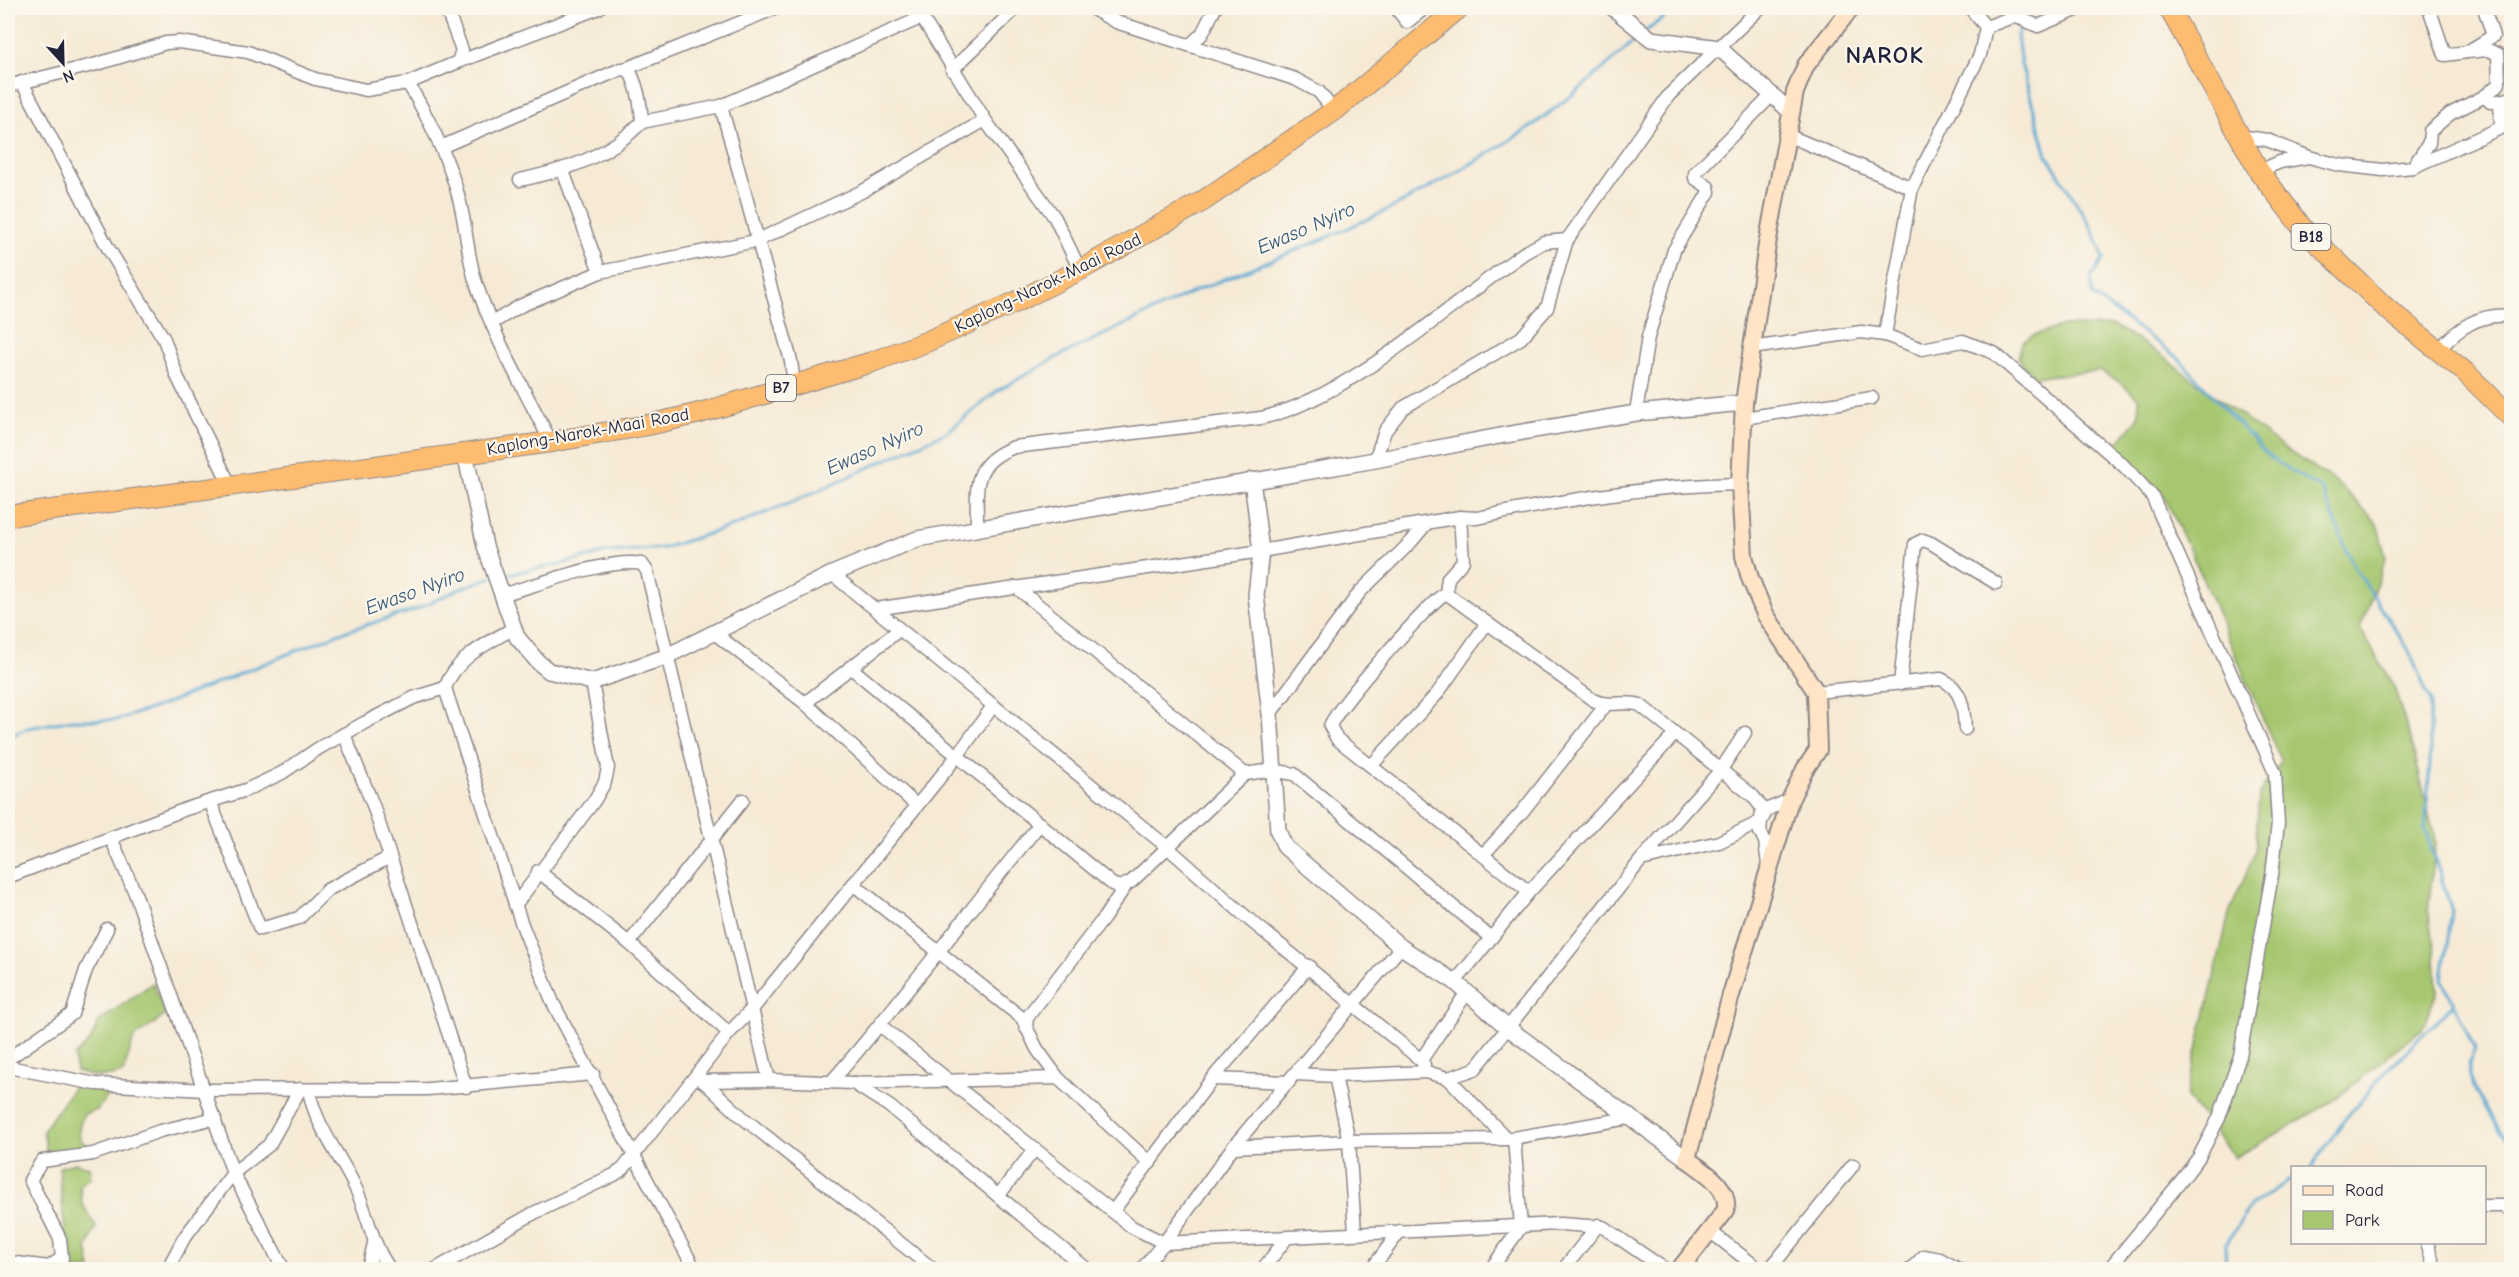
<svg xmlns="http://www.w3.org/2000/svg" width="2519" height="1277" font-family="'Comic Neue',sans-serif">
  <style>
    .green { fill: #a6c770; stroke: #647456; stroke-width: 1.5 }
    .lines { fill: none; stroke-linecap: round; stroke-linejoin: round }
    .stream { stroke: #5aa8d3; stroke-width: 3 }
    .minor-casing { stroke: #8c8688; stroke-width: 15 }
    .tertiary-casing { stroke: #8c8688; stroke-width: 18 }
    .secondary-casing { stroke: #8c8688; stroke-width: 20 }
    .trunk-casing { stroke: #8c8688; stroke-width: 22 }
    .minor { stroke: #fff; stroke-width: 12 }
    .tertiary { stroke: #fff; stroke-width: 15 }
    .secondary { stroke: #ffe4c6; stroke-width: 16 }
    .trunk { stroke: #febc70; stroke-width: 20 }
    .labels { text-anchor: middle; dominant-baseline: central; stroke-width: 4.5; stroke-linejoin: round; paint-order: stroke }
    .shield { fill: #fbf7ec; stroke: #636270; stroke-width: 1.5 }
    .shield-label { font-size: 16px; font-weight: bold; fill: #22223b }
    .street-label { font-size: 18px; fill: #22223b; stroke: #fbf7ec }
    .water-label { font-size: 20px; font-style: italic; fill: #385878; stroke: #fbf7ec }
    .district-label { font-size: 24px; font-weight: bold; letter-spacing: 1.5px; fill: #22223b; stroke: #fbf7ec }
  </style>
  <rect width="100%" height="100%" fill="#fbf7ec"/>
  <filter id="ink" filterUnits="userSpaceOnUse"><feTurbulence type="fractalNoise" baseFrequency=".0167" numOctaves="2"/><feDisplacementMap in="SourceGraphic" scale="12" xChannelSelector="R" yChannelSelector="G"/><feConvolveMatrix kernelMatrix="1 2 1 2 8 2 1 2 1" color-interpolation-filters="sRGB"/></filter>
  <filter id="wash" filterUnits="userSpaceOnUse"><feTurbulence type="fractalNoise" baseFrequency=".008" numOctaves="4" result="noise"/><feDisplacementMap in="SourceGraphic" scale="24" xChannelSelector="R" yChannelSelector="G"/><feGaussianBlur stdDeviation="1.35" result="paint"/><feColorMatrix in="noise" values="0 0 0 0 0 0 0 0 0 0 0 0 0 0 0 0 0 1.4 0 .05"/><feComposite in="paint" operator="in"/></filter>
  <g filter="url(#wash)">
    <rect width="100%" height="100%" fill="#f6ead5"/>
    <g class="green">
      <polygon points="2064,326 2114,326 2153,349 2285,449 2339,484 2377,523 2386,558 2360,628 2394,687 2412,744 2436,844 2428,910 2434,942 2437,992 2422,1029 2333,1101 2235,1158 2186,1096 2230,910 2255,853 2259,794 2281,762 2200,572 2163,494 2115,446 2139,417 2139,399 2121,383 2100,371 2034,377 2018,358 2022,342 2034,335"/>
      <path d="M153,983L166,1015L134,1038L123,1073C106,1078 93,1078 76,1071L74,1056L91,1040L98,1022Z"/>
      <path d="M75,1085L103,1090L108,1096L97,1110L84,1114C78,1127 75,1136 87,1146L85,1153L59,1157L46,1150L43,1131Z"/>
      <polygon points="75,1163 89,1167 91,1177 80,1185 82,1203 96,1227 87,1248 91,1269 69,1269 67,1259 59,1167"/>
    </g>
    <g class="lines">
      <g class="stream">
        <polyline points="2025,18 2029,8"/>
        <path d="M2022,24L2017,36L2021,64L2047,155L2093,230L2104,259L2091,276L2092,295L2177,357L2270,458L2322,489L2352,563L2408,649L2430,700V763L2425,829L2452,911L2442,978L2475,1049C2472,1056 2467,1064 2469,1072C2473,1094 2496,1127 2512,1143"/>
        <polyline points="1647,30 1677,8"/>
        <polyline points="502,575 562,564 607,552 664,548 736,525 797,500 947,432 997,391 1057,357 1195,291 1326,238 1392,208 1456,173 1528,129 1580,89 1640,36"/>
        <polyline points="8,737 28,728 72,720 116,720 160,706 340,633 415,610 459,589 492,577"/>
        <polyline points="2311,1168 2345,1119 2390,1067 2453,1005"/>
        <polyline points="2226,1270 2225,1246 2250,1206 2292,1179"/>
      </g>
    </g>
  </g>
  <g filter="url(#ink)">
    <g class="lines">
      <defs>
        <g id="minor">
          <polyline points="916,8 985,120 1055,218 1080,270"/>
          <polyline points="1091,8 1116,22 1295,79 1319,92 1334,111"/>
          <polyline points="1396,8 1407,22 1425,8"/>
          <polyline points="2429,8 2445,55 2467,52"/>
          <polyline points="2484,8 2493,36 2467,52 2488,50 2498,54 2499,84 2485,96"/>
          <polyline points="1986,27 2015,16 2038,26 2081,8"/>
          <polyline points="1190,45 1202,34 1215,8"/>
          <polyline points="458,62 599,8"/>
          <polyline points="625,69 776,8"/>
          <polyline points="952,70 1016,8"/>
          <polyline points="22,82 108,248 164,339 177,376 231,487"/>
          <path d="M408,83C432,124 455,170 463,217C467,239 469,259 475,280C493,336 524,389 551,442"/>
          <polyline points="8,86 97,64 166,43 179,42 248,52 315,79 366,90 408,83 458,62 462,50 446,8"/>
          <polyline points="2501,127 2500,101 2512,98"/>
          <polyline points="2239,136 2267,140 2309,157 2339,165 2383,170 2413,167 2512,123"/>
          <path d="M441,147L621,69L629,70C638,86 641,105 642,122L721,106"/>
          <polyline points="2413,167 2429,143 2430,131 2450,114 2485,96 2490,102 2500,101"/>
          <polyline points="563,171 600,272"/>
          <polyline points="2259,171 2280,162 2308,157"/>
          <path d="M520,180C566,170 608,157 642,122"/>
          <polyline points="1912,188 1980,55 1986,27 1970,8"/>
          <polyline points="492,323 520,306 600,272 756,241 863,191 985,120"/>
          <polyline points="1885,335 1922,349 1963,341 1994,353 2124,466 2152,496 2275,773 2278,823 2272,875 2240,1056 2219,1118 2199,1157 2181,1181 2108,1270"/>
          <polyline points="1752,348 1861,332 1885,335 1912,188 1787,135"/>
          <path d="M2438,351C2458,327 2480,313 2512,316"/>
          <polyline points="794,384 791,361 721,106 923,17"/>
          <polyline points="1636,413 1648,337 1674,250 1709,192 1708,187 1695,178 1695,173 1773,94"/>
          <polyline points="1744,418 1872,398"/>
          <polyline points="1375,460 1385,431 1403,408 1521,338 1547,308 1567,240 1669,95 1760,8"/>
          <path d="M1460,517L1477,518C1563,500 1652,485 1740,484"/>
          <path d="M977,526C977,486 971,464 1014,447L1261,418C1347,399 1450,305 1524,253L1544,242L1567,240"/>
          <polyline points="832,574 1166,846 1245,916 1421,1060"/>
          <polyline points="1016,587 1245,774"/>
          <path d="M501,595C535,586 610,557 642,564L647,571L769,1080"/>
          <polyline points="875,609 1261,551 1460,517 1463,561 1448,578 1446,593"/>
          <path d="M514,628C488,643 456,657 445,688L521,922L553,1003L695,1270"/>
          <polyline points="713,632 805,703 916,805"/>
          <polyline points="850,667 1112,884 1120,887 1131,882 1245,774 1272,770 1294,774 1491,938"/>
          <polyline points="1900,684 1915,544 1923,540 1931,543 1996,583"/>
          <path d="M1816,692L1941,679C1962,688 1964,708 1965,729"/>
          <polyline points="805,703 899,630"/>
          <polyline points="1270,714 1360,592 1411,542 1427,523"/>
          <polyline points="344,734 373,805 466,1087"/>
          <polyline points="1372,765 1437,694 1487,623"/>
          <polyline points="210,801 260,929 299,918 327,890 390,857"/>
          <polyline points="111,838 135,893 233,1173 284,1270"/>
          <polyline points="1483,855 1522,812 1605,706"/>
          <polyline points="1641,860 1719,842 1760,822 1768,809 1790,800"/>
          <polyline points="538,871 629,943 729,1033"/>
          <polyline points="8,877 186,809 246,790 282,773 319,748 366,722 413,698 445,688"/>
          <polyline points="853,884 1022,1018 1037,1049 1058,1078"/>
          <polyline points="1529,892 1675,734"/>
          <polyline points="515,905 594,801 605,782 608,768 592,682"/>
          <polyline points="629,943 743,800"/>
          <path d="M1455,982L1529,892L1337,739L1330,726C1337,707 1430,601 1446,593L1593,700C1609,708 1623,700 1640,705L1753,796L1762,808L1760,832L1765,841L1768,865"/>
          <polyline points="881,1026 1132,1227 1164,1243 1560,1224 1603,1227 1666,1270"/>
          <polyline points="1026,1028 1027,1018 1032,1011 1104,918 1126,885"/>
          <polyline points="8,1059 72,1014 86,970 107,929"/>
          <polyline points="1424,1065 1421,1060 1466,994"/>
          <polyline points="8,1067 96,1084 205,1090 428,1089 593,1074"/>
          <polyline points="1295,1074 1335,1076 1426,1072 1448,1078 1475,1069 1641,860 1720,771 1745,733"/>
          <polyline points="1335,1076 1349,1141 1355,1233"/>
          <polyline points="700,1078 742,1117 934,1270"/>
          <polyline points="1448,1078 1507,1139"/>
          <polyline points="1212,1079 1289,1082"/>
          <polyline points="702,1081 769,1080 853,1083 1058,1078 1150,1163"/>
          <path d="M832,1081C905,998 970,909 1040,824"/>
          <polyline points="853,1083 889,1106 1088,1270"/>
          <path d="M309,1090C315,1126 341,1156 356,1189C369,1216 372,1247 391,1270"/>
          <polyline points="1233,1147 1349,1141 1507,1139 1629,1118"/>
          <polyline points="998,1196 1034,1150"/>
          <polyline points="2484,1206 2502,1206 2512,1211"/>
          <polyline points="1113,1211 1212,1079 1309,966"/>
          <polyline points="1711,1232 1760,1270"/>
          <polyline points="2427,1242 2435,1270"/>
          <polyline points="8,1262 49,1267 62,1258 60,1239 30,1180 42,1161 93,1154 160,1131 215,1118"/>
          <polyline points="167,1270 184,1238 233,1173 269,1145 300,1089"/>
          <polyline points="368,1270 374,1243"/>
          <polyline points="434,1270 534,1213 614,1175 623,1169 729,1033 754,1007 958,755 993,706"/>
          <polyline points="1141,1270 1164,1243 1233,1147 1401,947"/>
          <polyline points="1262,1270 1286,1239"/>
          <polyline points="1371,1270 1400,1231"/>
          <polyline points="1490,1270 1521,1227 1514,1138"/>
          <polyline points="1563,1270 1598,1225"/>
          <polyline points="1769,1270 1853,1165"/>
          <polyline points="1910,1270 1924,1256 1940,1259 1960,1270"/>
        </g>
        <g id="tertiary">
          <polyline points="1613,8 1651,39 1719,48 1791,112"/>
          <polyline points="465,453 485,546 517,637 538,662 549,671 592,682 665,657 832,574 917,539 1375,460 1505,435 1636,413 1744,403"/>
          <polyline points="1252,480 1261,551 1256,595 1270,714 1278,831 1285,847 1401,947 1455,982 1508,1028 1687,1159"/>
        </g>
        <path id="secondary" d="M1679,1270L1726,1210C1729,1185 1704,1172 1687,1159L1731,995L1790,800L1805,769L1818,750L1816,692L1765,614L1750,578L1744,556L1740,484L1744,403L1767,245L1795,92L1806,65L1851,8"/>
        <g id="trunk">
          <polyline points="2169,8 2259,171 2304,230 2386,308 2465,372 2512,418"/>
          <polyline points="8,516 551,442 648,425 700,413 872,362 926,342 1018,301 1080,270 1203,201 1334,111 1459,8"/>
        </g>
      </defs>
      <use href="#minor" class="minor-casing"/>
      <use href="#tertiary" class="tertiary-casing"/>
      <use href="#secondary" class="secondary-casing"/>
      <use href="#trunk" class="trunk-casing"/>
      <use href="#minor" class="minor"/>
      <use href="#tertiary" class="tertiary"/>
      <use href="#secondary" class="secondary"/>
      <use href="#trunk" class="trunk"/>
    </g>
  </g>
  <g class="labels">
    <g class="shield">
      <rect x="2291.5" y="224" width="39" height="26" rx="4.5"/>
      <rect x="766" y="375" width="30" height="26" rx="4.5"/>
    </g>
    <g class="shield-label">
      <text x="2311" y="237">B18</text>
      <text x="781" y="388">B7</text>
    </g>
    <g class="street-label">
      <text transform="translate(1048 283) rotate(-26)">Kaplong-Narok-Maai Road</text>
      <text transform="translate(588 432) rotate(-10)">Kaplong-Narok-Maai Road</text>
    </g>
    <g class="water-label">
      <text transform="translate(1306 228) rotate(-23)">Ewaso Nyiro</text>
      <text transform="translate(875 448) rotate(-24)">Ewaso Nyiro</text>
      <text transform="translate(415 591) rotate(-20)">Ewaso Nyiro</text>
    </g>
    <g class="district-label">
      <text x="1885" y="55">NAROK</text>
    </g>
  </g>
  <rect width="2519" height="1277" fill="none" stroke="#fbf7ec" stroke-width="30"/>
  <rect x="2291" y="1166" width="195" height="78" fill="#fbf7ec" stroke="#a4a2a5" stroke-width="1.5"/>
  <rect x="2303" y="1186" width="30" height="9" fill="#ffe4c6" stroke="#a4a2a5" stroke-width="1.5"/>
  <text x="2345" y="1196" font-size="18" fill="#22223b">Road</text>
  <rect x="2303" y="1211" width="30" height="18" fill="#a6c770" stroke="#a4a2a5" stroke-width="1.5"/>
  <text x="2345" y="1226" font-size="18" fill="#22223b">Park</text>
  <g transform="translate(63 63) rotate(158)" stroke="#fbf7ec" stroke-width="4.5" paint-order="stroke">
  <path d="M0-4.5L10 22L0 15L-10 22Z" fill="#22223b"/>
  <text y="-9" font-size="16" font-weight="bold" text-anchor="middle" fill="#22223b">N</text>
  </g>
</svg>
